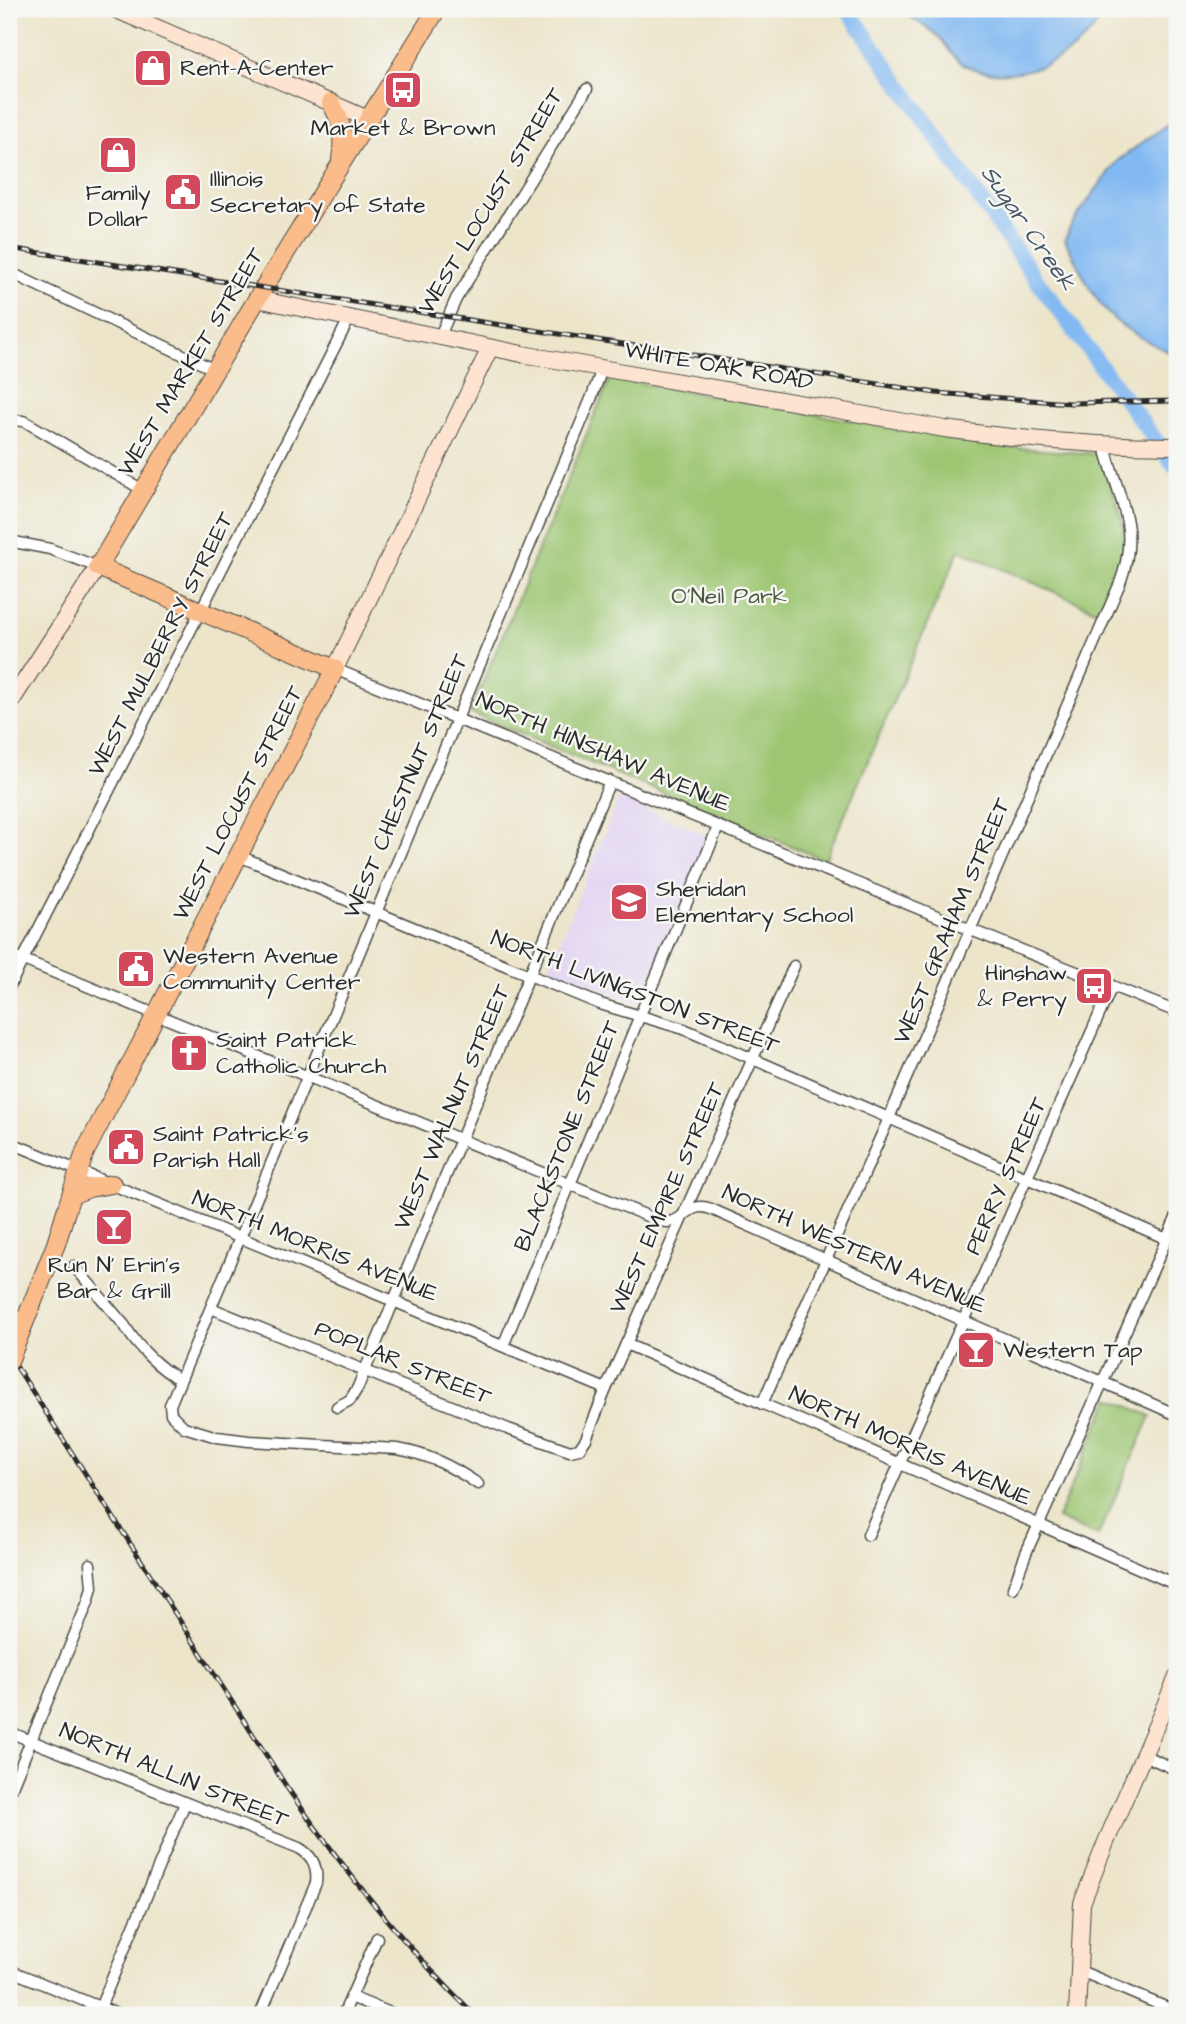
<svg xmlns="http://www.w3.org/2000/svg" width="1186" height="2024" font-family="'Architects Daughter',sans-serif">
  <style>
    .built { fill: #e2d4f3 }
    .green { fill: #9dc672; stroke: #64784e; stroke-width: 2 }
    .water { fill: #82b9f2; stroke: #56728e; stroke-width: 2 }
    .lines { fill: none; stroke-linecap: round; stroke-linejoin: round }
    .river { stroke: #82b9f2; stroke-width: 16 }
    .street-casing { stroke: #484743; stroke-width: 13 }
    .secondary-casing { stroke: #484743; stroke-width: 18 }
    .primary-casing { stroke: #484743; stroke-width: 20 }
    .street { stroke: #fff; stroke-width: 10 }
    .secondary { stroke: #fde4d1; stroke-width: 16 }
    .primary { stroke: #fabc8b; stroke-width: 18 }
    .rail-casing { stroke: #2b2b2b; stroke-width: 5 }
    .rail { stroke: #f6f6f2; stroke-width: 2.5; stroke-dasharray: 8; stroke-linecap: butt }
    .primary-bridge-casing { stroke: #484743; stroke-width: 20; stroke-linecap: butt }
    .primary-bridge { stroke: #fabc8b; stroke-width: 18 }
    .labels { text-anchor: middle; dominant-baseline: central; stroke-width: 5; stroke-linejoin: round; paint-order: stroke }
    .poi-label { font-size: 23px; fill: #2b2b2b; stroke: #f6f6f2; text-anchor: start }
    .street-label { font-size: 23px; fill: #2b2b2b; stroke: #f6f6f2 }
    .park-label { font-size: 23px; fill: #4d5a40; stroke: #f6f6f2 }
    .water-label { font-size: 24px; font-style: italic; fill: #455667; stroke: #f6f6f2 }
  </style>
  <rect width="100%" height="100%" fill="#f6f6f2"/>
  <filter id="ink" filterUnits="userSpaceOnUse"><feTurbulence type="fractalNoise" baseFrequency=".0143" numOctaves="2"/><feDisplacementMap in="SourceGraphic" scale="14" xChannelSelector="R" yChannelSelector="G"/><feConvolveMatrix kernelMatrix="1 2 1 2 8 2 1 2 1" color-interpolation-filters="sRGB"/></filter>
  <filter id="wash" filterUnits="userSpaceOnUse"><feTurbulence type="fractalNoise" baseFrequency=".00686" numOctaves="4" result="noise"/><feDisplacementMap in="SourceGraphic" scale="28" xChannelSelector="R" yChannelSelector="G"/><feGaussianBlur stdDeviation="1.57" result="paint"/><feColorMatrix in="noise" values="0 0 0 0 0 0 0 0 0 0 0 0 0 0 0 0 0 1.4 0 .05"/><feComposite in="paint" operator="in"/></filter>
  <g filter="url(#wash)">
    <rect width="100%" height="100%" fill="#ece5ca"/>
    <polygon class="built" points="619,798 709,836 639,1004 549,968"/>
    <g class="green">
      <path d="M610,378L995,446L1095,454L1101,460C1111,487 1126,516 1124,545C1123,568 1110,592 1102,613L959,550L825,860L470,713Z"/>
      <polygon points="1110,1398 1151,1416 1098,1536 1057,1519"/>
    </g>
    <g class="water">
      <path d="M897,9H1105C1086,58 1011,90 963,64C952,57 947,45 938,36C926,24 910,18 897,9Z"/>
      <path d="M1177,117V356C1156,346 1133,335 1115,320C1094,303 1078,264 1065,240L1071,225L1116,162Z"/>
    </g>
    <g class="lines">
      <polyline class="river" points="847,9 1038,282 1177,469"/>
    </g>
  </g>
  <g filter="url(#ink)">
    <g class="lines">
      <defs>
        <g id="street">
          <polyline points="9,272 215,370"/>
          <polyline points="439,338 456,299 587,89"/>
          <path d="M9,427C13,420 18,419 26,422L143,490"/>
          <polyline points="9,541 50,549 98,567"/>
          <polyline points="335,669 971,930 1177,1012"/>
          <polyline points="239,856 600,1004 684,1029 1167,1239"/>
          <path d="M9,954L657,1220C683,1230 686,1199 711,1209L1177,1415"/>
          <polyline points="9,987 349,319"/>
          <polyline points="9,1142 606,1389"/>
          <path d="M74,1266L125,1326C138,1348 159,1368 180,1380"/>
          <polyline points="211,1308 508,1429 570,1451 579,1449 586,1439 606,1389 794,966"/>
          <polyline points="626,1344 1177,1585"/>
          <polyline points="503,1346 718,827"/>
          <path d="M762,1404L889,1118L1120,583C1141,526 1118,500 1105,446"/>
          <polyline points="337,1407 350,1400 358,1387 610,781"/>
          <path d="M478,1484C453,1467 428,1454 397,1449L249,1441L217,1437L184,1427L171,1414L170,1405L591,399L602,369"/>
          <polyline points="868,1535 1112,986"/>
          <polyline points="1013,1588 1026,1553 1177,1216"/>
          <path d="M9,1732L299,1848C313,1856 318,1867 316,1883L260,2015"/>
          <polyline points="1143,1755 1177,1770"/>
          <polyline points="9,1794 88,1602 92,1587 90,1564"/>
          <polyline points="9,1970 119,2015"/>
          <polyline points="1078,1970 1177,2012"/>
          <polyline points="351,1997 395,2015"/>
          <polyline points="97,2015 185,1803"/>
          <polyline points="343,2015 377,1938"/>
        </g>
        <g id="secondary">
          <polyline points="114,9 368,119"/>
          <path d="M257,299L522,354L945,429C1023,440 1099,446 1177,446"/>
          <polyline points="335,669 490,348"/>
          <polyline points="9,705 98,567"/>
          <polyline points="1077,2015 1082,1903 1106,1842 1177,1677"/>
        </g>
        <g id="primary">
          <path d="M331,103C343,122 344,138 341,160"/>
          <polyline points="71,1195 89,1188 112,1184"/>
          <polyline points="66,1211 85,1152 335,669 98,567 263,289 437,9"/>
        </g>
      </defs>
      <use href="#street" class="street-casing"/>
      <use href="#secondary" class="secondary-casing"/>
      <use href="#primary" class="primary-casing"/>
      <use href="#street" class="street"/>
      <use href="#secondary" class="secondary"/>
      <use href="#primary" class="primary"/>
      <defs>
        <g id="rail">
          <polyline points="9,248 936,393 1070,403 1177,401"/>
          <path d="M9,1355L288,1789C344,1870 404,1947 475,2015"/>
        </g>
      </defs>
      <use href="#rail" class="rail-casing"/>
      <use href="#rail" class="rail"/>
      <defs>
        <polyline id="primary-bridge" points="9,1361 56,1244 66,1211"/>
      </defs>
      <use href="#primary-bridge" class="primary-bridge-casing"/>
      <use href="#primary-bridge" class="primary-bridge"/>
    </g>
  </g>
  <defs>
    <symbol id="shop-square" viewBox="-11 -11 22 22"><rect x="-9" y="-9" width="18" height="18" rx="4" fill="#d1495b" stroke="#f6f6f2"/><path d="M-5-2.5h2.3a2.7 3.5 0 0 1 5.4 0H5L5.5 6h-11ZM-1.5-2.5h3a1.5 2.3 0 0 0-3 0Z" fill="#fff"/></symbol>
    <symbol id="bus-square" viewBox="-11 -11 22 22"><rect x="-9" y="-9" width="18" height="18" rx="4" fill="#d1495b" stroke="#f6f6f2"/><path d="M-5-6H5V4H4V6H2V4H-2V6H-4V4H-5ZM-3.5-4V0h7V-4ZM-3.5 1.2v1.5H-2V1.2ZM2 1.2v1.5H3.5V1.2Z" fill="#fff"/></symbol>
    <symbol id="civic-square" viewBox="-11 -11 22 22"><rect x="-9" y="-9" width="18" height="18" rx="4" fill="#d1495b" stroke="#f6f6f2"/><path d="M-.6-6.5H3V-4.5H.6V-3L4-1V1h2V6H-6V1h2V-1L-.6-3ZM-1.2 2.5V6h2.4V2.5Z" fill="#fff"/></symbol>
    <symbol id="school-square" viewBox="-11 -11 22 22"><rect x="-9" y="-9" width="18" height="18" rx="4" fill="#d1495b" stroke="#f6f6f2"/><path d="M0-5L7-2L0 1L-7-2ZM-4 1L0 2.5L4 1V4Q0 6-4 4Z" fill="#fff"/></symbol>
    <symbol id="church-square" viewBox="-11 -11 22 22"><rect x="-9" y="-9" width="18" height="18" rx="4" fill="#d1495b" stroke="#f6f6f2"/><path d="M-1.2-6h2.4v3.5h3.3v2.4h-3.3V6h-2.4V-.1h-3.3v-2.4h3.3Z" fill="#fff"/></symbol>
    <symbol id="bar-square" viewBox="-11 -11 22 22"><rect x="-9" y="-9" width="18" height="18" rx="4" fill="#d1495b" stroke="#f6f6f2"/><path d="M-6-5H6L.8 .8V4.5H3.5V6h-7V4.5H-.8V.8Z" fill="#fff"/></symbol>
  </defs>
  <g fill-rule="evenodd">
    <use href="#shop-square" x="131" y="46" width="44" height="44"/>
    <use href="#bus-square" x="381" y="68" width="44" height="44"/>
    <use href="#shop-square" x="96" y="133" width="44" height="44"/>
    <use href="#civic-square" x="161" y="170" width="44" height="44"/>
    <use href="#school-square" x="607" y="880" width="44" height="44"/>
    <use href="#civic-square" x="114" y="947" width="44" height="44"/>
    <use href="#bus-square" x="1072" y="964" width="44" height="44"/>
    <use href="#church-square" x="167" y="1031" width="44" height="44"/>
    <use href="#civic-square" x="104" y="1125" width="44" height="44"/>
    <use href="#bar-square" x="92" y="1205" width="44" height="44"/>
    <use href="#bar-square" x="954" y="1328" width="44" height="44"/>
  </g>
  <g class="labels">
    <g class="poi-label">
      <text x="180" y="68">Rent-A-Center</text>
      <text x="403" y="128" text-anchor="middle">Market &amp; Brown</text>
      <text x="210" y="179">Illinois<tspan x="210" dy="26">Secretary of State</tspan></text>
      <text x="118" y="193" text-anchor="middle">Family<tspan x="118" dy="26">Dollar</tspan></text>
      <text x="656" y="889">Sheridan<tspan x="656" dy="26">Elementary School</tspan></text>
      <text x="163" y="956">Western Avenue<tspan x="163" dy="26">Community Center</tspan></text>
      <text x="1067" y="973" text-anchor="end">Hinshaw<tspan x="1067" dy="26">&amp; Perry</tspan></text>
      <text x="216" y="1040">Saint Patrick<tspan x="216" dy="26">Catholic Church</tspan></text>
      <text x="153" y="1134">Saint Patrick's<tspan x="153" dy="26">Parish Hall</tspan></text>
      <text x="114" y="1265" text-anchor="middle">Run N' Erin's<tspan x="114" dy="26">Bar &amp; Grill</tspan></text>
      <text x="1003" y="1350">Western Tap</text>
    </g>
    <g class="street-label">
      <text transform="translate(491 201) rotate(-59)">WEST LOCUST STREET</text>
      <text transform="translate(191 362) rotate(-59)">WEST MARKET STREET</text>
      <text transform="translate(719 366) rotate(10)">WHITE OAK ROAD</text>
      <text transform="translate(161 644) rotate(-63)">WEST MULBERRY STREET</text>
      <text transform="translate(603 752) rotate(23)">NORTH HINSHAW AVENUE</text>
      <text transform="translate(406 786) rotate(-67)">WEST CHESTNUT STREET</text>
      <text transform="translate(238 803) rotate(-63)">WEST LOCUST STREET</text>
      <text transform="translate(952 921) rotate(-67)">WEST GRAHAM STREET</text>
      <text transform="translate(635 992) rotate(21)">NORTH LIVINGSTON STREET</text>
      <text transform="translate(452 1107) rotate(-67)">WEST WALNUT STREET</text>
      <text transform="translate(567 1136) rotate(-68)">BLACKSTONE STREET</text>
      <text transform="translate(1006 1176) rotate(-66)">PERRY STREET</text>
      <text transform="translate(667 1198) rotate(-66)">WEST EMPIRE STREET</text>
      <text transform="translate(315 1246) rotate(22)">NORTH MORRIS AVENUE</text>
      <text transform="translate(854 1249) rotate(24)">NORTH WESTERN AVENUE</text>
      <text transform="translate(403 1363) rotate(22)">POPLAR STREET</text>
      <text transform="translate(910 1446) rotate(24)">NORTH MORRIS AVENUE</text>
      <text transform="translate(174 1775) rotate(22)">NORTH ALLIN STREET</text>
    </g>
    <g class="park-label">
      <text x="729" y="596">O'Neil Park</text>
    </g>
    <g class="water-label">
      <text transform="translate(1028 228) rotate(55)">Sugar Creek</text>
    </g>
  </g>
  <rect width="1186" height="2024" fill="none" stroke="#f6f6f2" stroke-width="35"/>
</svg>
